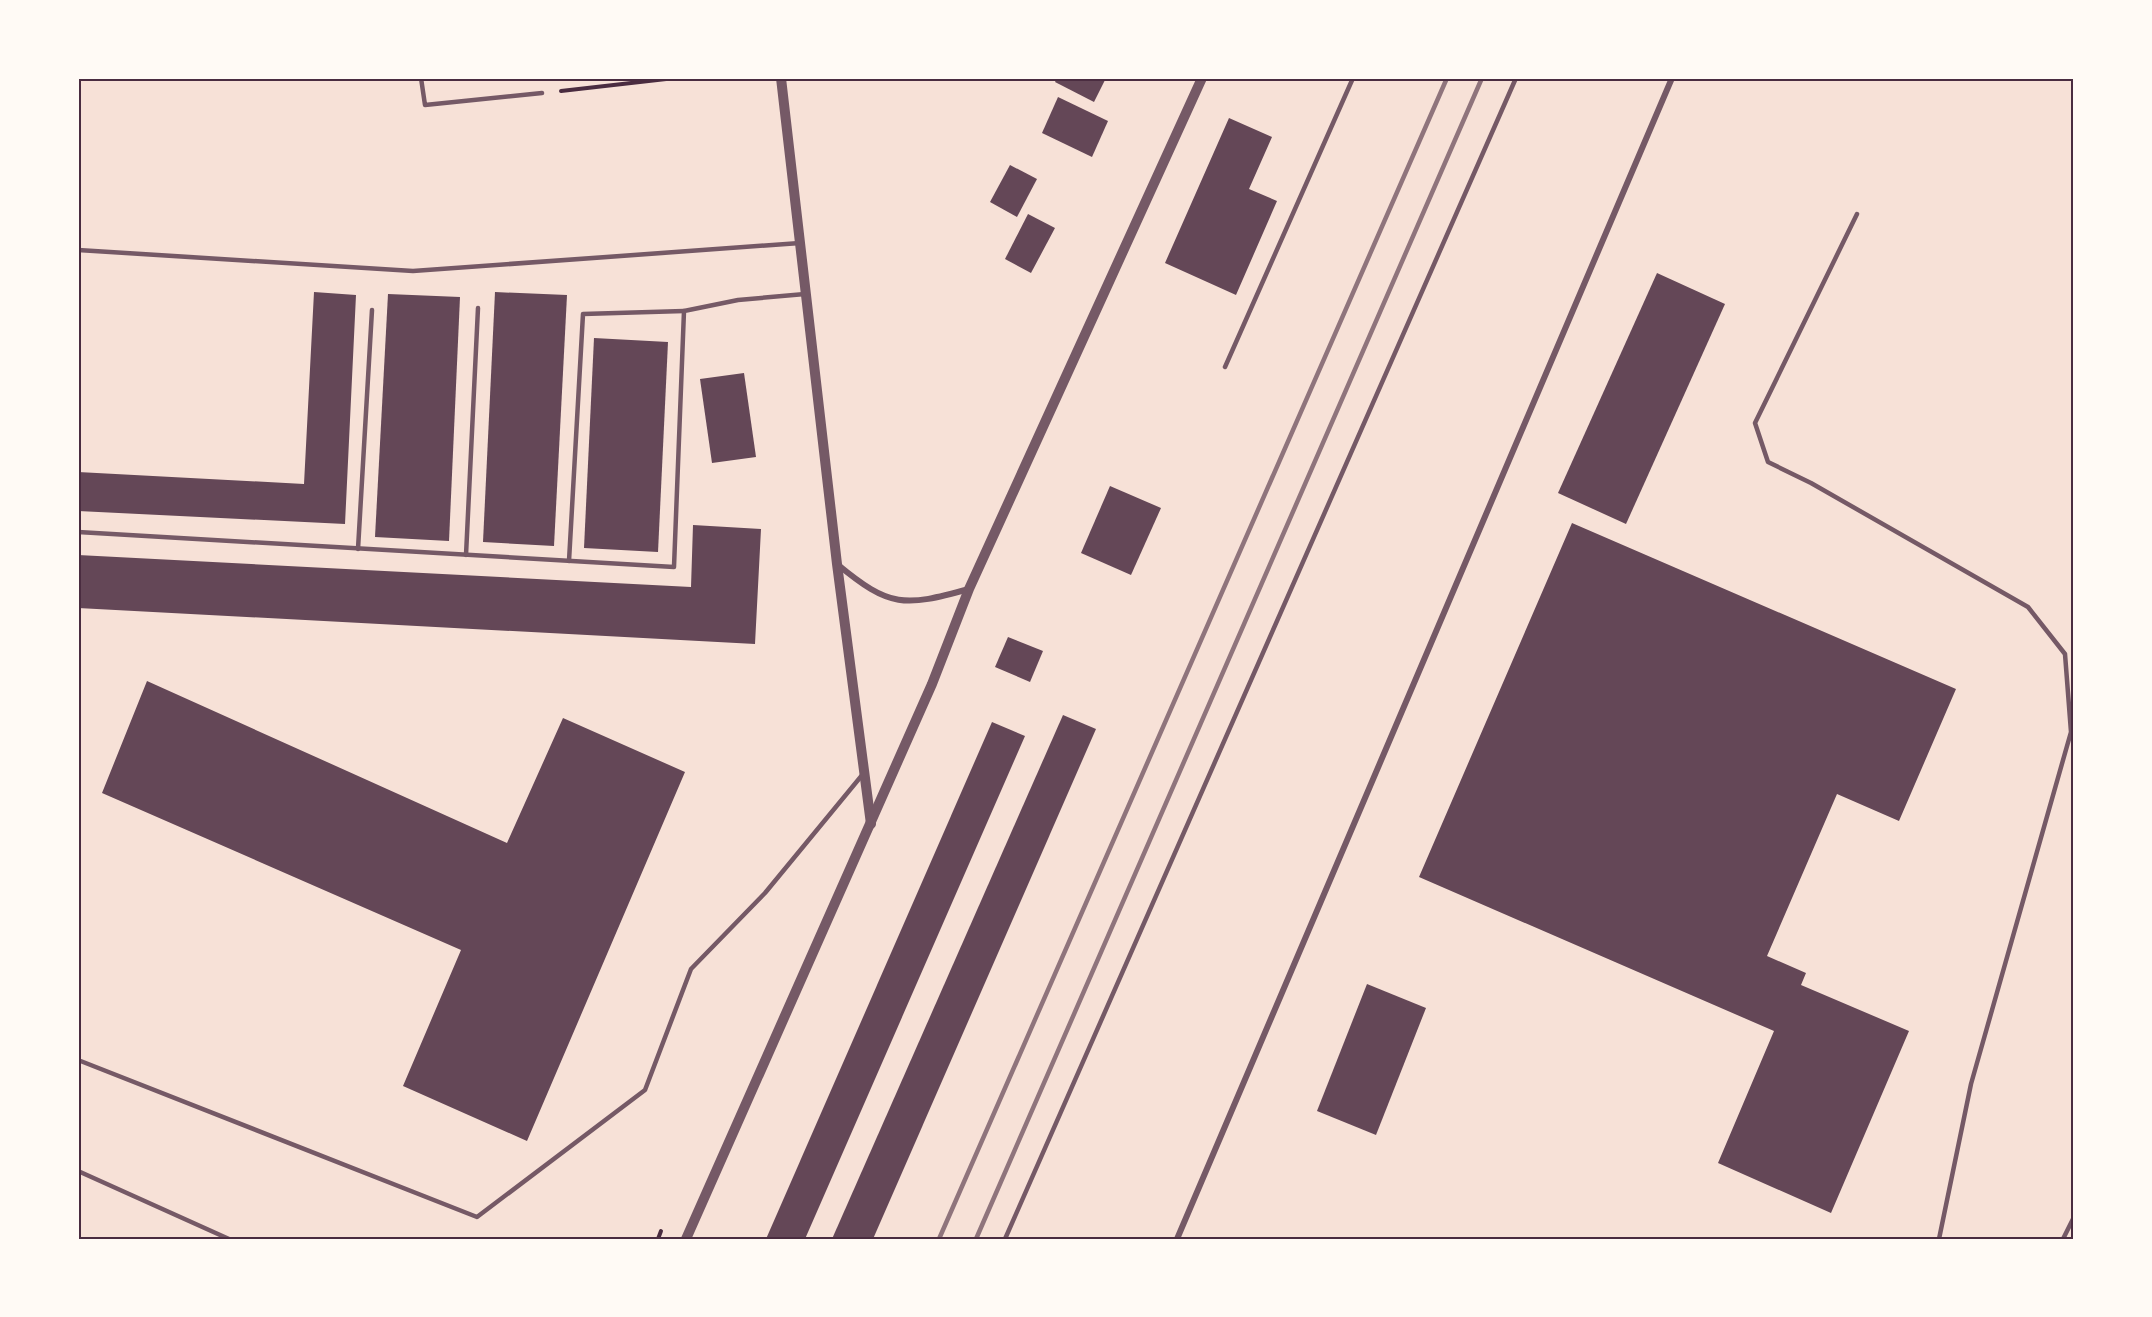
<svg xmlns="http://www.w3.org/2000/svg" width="2152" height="1317" font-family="Manrope,sans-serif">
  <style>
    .building { fill: #644757 }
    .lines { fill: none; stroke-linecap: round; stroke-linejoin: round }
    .path { stroke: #4a2c40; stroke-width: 4 }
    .service { stroke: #755966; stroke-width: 4.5 }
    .minor { stroke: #755966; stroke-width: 6 }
    .tertiary { stroke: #755966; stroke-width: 10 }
    .rail { stroke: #8f747c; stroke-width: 4.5 }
    .neatline { fill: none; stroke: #4a2c40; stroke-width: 2 }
  </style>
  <rect width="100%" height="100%" fill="#f7e1d7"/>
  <g class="building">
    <polygon points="1057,78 1106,78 1094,102 1055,82"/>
    <polygon points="1058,97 1108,121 1092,157 1042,133"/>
    <polygon points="1229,118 1272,137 1249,189 1277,201 1236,295 1165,263"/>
    <polygon points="1010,165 1037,179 1017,217 990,202"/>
    <polygon points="1028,214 1055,228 1031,273 1005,259"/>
    <polygon points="1657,273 1725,304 1626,524 1558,493"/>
    <polygon points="314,292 356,295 345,524 78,511 78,472 304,484"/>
    <polygon points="495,292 567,295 554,546 483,542"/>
    <polygon points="388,294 460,297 449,541 375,537"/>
    <polygon points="594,338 668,342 658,552 584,548"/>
    <polygon points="744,373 756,457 712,463 700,379"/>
    <polygon points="1110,486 1161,508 1131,575 1081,553"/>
    <polygon points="1572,523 1956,689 1899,821 1837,794 1767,956 1806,973 1801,985 1909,1031 1831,1213 1718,1163 1774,1031 1419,877"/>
    <polygon points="693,525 761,529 755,644 78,608 78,555 691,587"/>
    <polygon points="1008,637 1043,651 1030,682 995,667"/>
    <polygon points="147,681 507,843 563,718 685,772 527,1141 403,1086 461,950 102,793"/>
    <polygon points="1063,715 1096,729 873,1239 832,1239"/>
    <polygon points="992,722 1025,736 805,1239 766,1239"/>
    <polygon points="1367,984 1426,1008 1376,1135 1317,1111"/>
  </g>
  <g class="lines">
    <g class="path">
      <polyline points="561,91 675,78"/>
      <polyline points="658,1239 661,1231"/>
    </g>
    <g class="service">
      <polyline points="421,78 425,105 542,93"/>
      <polyline points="1857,214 1755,423 1768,462 1811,483 2028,607 2065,654 2071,732 1971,1084 1939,1239"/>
      <polyline points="78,250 413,271 800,243"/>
      <polyline points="1225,367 1353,78"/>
      <polyline points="78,532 674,567 684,311 738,300 805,294"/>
      <polyline points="358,549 372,310"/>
      <polyline points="466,555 478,308"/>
      <polyline points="569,561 583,314 684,311"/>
      <polyline points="78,1060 477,1217 645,1090 691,969 765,893 863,774"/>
      <polyline points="78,1171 229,1239"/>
      <polyline points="1005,1239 1516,78"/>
      <polyline points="2063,1239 2074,1217"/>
    </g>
    <g class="minor">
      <path d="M837,564C890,608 904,607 969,589"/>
      <polyline points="1177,1239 1672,78"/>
    </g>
    <g class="tertiary">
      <polyline points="781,78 837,564 871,824"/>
      <polyline points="686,1239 932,684 969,589 1202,78"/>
    </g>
    <g class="rail">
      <polyline points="939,1239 1447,78"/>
      <polyline points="976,1239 1482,78"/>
    </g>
  </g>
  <rect width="2152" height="1317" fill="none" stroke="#fffaf5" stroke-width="159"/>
  <rect x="80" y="80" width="1992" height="1158" class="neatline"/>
</svg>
